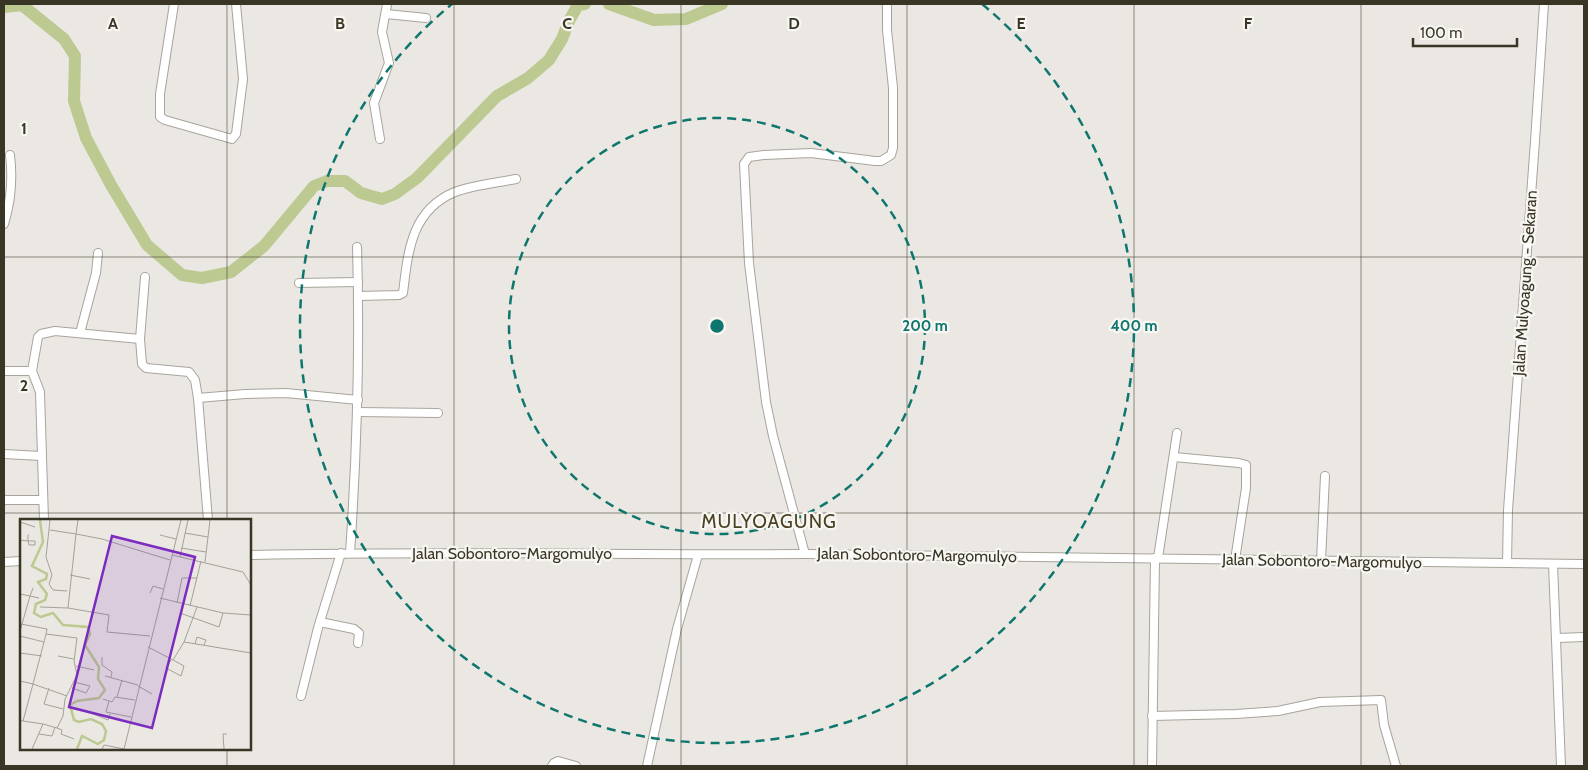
<svg xmlns="http://www.w3.org/2000/svg" width="1588" height="770" font-family="Cabin,sans-serif">
  <style>
    .lines { fill: none; stroke-linecap: round; stroke-linejoin: round }
    .river { stroke: #bcc991; stroke-width: 12 }
    .minor-casing { stroke: #a8a49b; stroke-width: 10 }
    .minor { stroke: #fff; stroke-width: 8 }
    .grid { fill: none; stroke: #3a3625; stroke-width: 1; stroke-opacity: 0.55 }
    .ring { fill: none; stroke: #0f766e; stroke-width: 2.5; stroke-dasharray: 9 6 }
    .labels { text-anchor: middle; dominant-baseline: central; stroke-width: 4.5; stroke-linejoin: round; paint-order: stroke }
    .street-label { font-size: 16px; fill: #3a3625; stroke: #f8f6f3 }
    .quarter-label { font-size: 19px; letter-spacing: 1px; fill: #4a4323; stroke: #f8f6f3 }
    .inset-river { fill: none; stroke: #bcc991; stroke-width: 2.5 }
    .inset-road { fill: none; stroke: #a4a197; stroke-width: 1 }
    .view { fill: #7b2cbf; fill-opacity: 0.15; stroke: #7b2cbf; stroke-width: 2.5 }
    .inset-edge { fill: none; stroke: #3a3625; stroke-width: 2.5 }
    .grid-label { font-size: 16px; text-anchor: middle; font-weight: bold; fill: #3a3625; stroke: #f8f6f3; stroke-width: 4.5; stroke-linejoin: round; paint-order: stroke }
    .centre { fill: #0f766e; stroke: #f8f6f3; stroke-width: 2.5 }
    .ring-label { font-size: 15px; text-anchor: middle; font-weight: bold; fill: #0f766e; stroke: #f8f6f3; stroke-width: 4.5; stroke-linejoin: round; paint-order: stroke }
  </style>
  <rect width="100%" height="100%" fill="#ebe8e3"/>
  <g class="lines">
    <g class="river">
      <polyline points="609,4 654,20 686,19 722,4"/>
      <polyline points="4,7 22,5 64,39 75,56 74,101 86,138 111,185 147,245 182,275 202,278 231,272 264,246 314,186 327,181 345,181 361,193 382,199 395,194 417,178 497,96 528,78 549,60 562,39 569,21 578,5 585,4"/>
    </g>
    <defs>
      <g id="minor">
        <polyline points="174,4 160,94 160,117 165,120 232,139 236,134 243,79 236,4"/>
        <polyline points="386,14 426,18"/>
        <polyline points="380,139 374,103 389,63 382,32 387,4"/>
        <path d="M4,224C11,201 13,179 10,155"/>
        <polyline points="145,277 140,339 142,364 146,368 189,372 195,380 198,398 208,520"/>
        <polyline points="299,283 358,282"/>
        <path d="M359,296L399,295L403,293C408,252 411,210 455,192C473,185 496,183 516,179"/>
        <polyline points="80,333 96,273 98,253"/>
        <polyline points="4,371 32,371"/>
        <polyline points="198,398 245,394 286,393 358,400"/>
        <polyline points="357,412 438,413"/>
        <polyline points="4,454 41,456"/>
        <polyline points="1174,457 1239,463 1246,465 1246,488 1235,560"/>
        <polyline points="4,500 43,500"/>
        <polyline points="44,520 40,392 32,371 38,337 41,334 55,331 140,339"/>
        <path d="M350,553C357,451 360,349 357,247"/>
        <polyline points="805,554 773,436 766,402 749,263 744,164 749,157 764,155 811,153 875,161 881,161 891,155 893,148 893,88 887,30 887,4"/>
        <path d="M250,555C435,551 620,555 805,554L1584,564"/>
        <polyline points="1158,558 1177,433"/>
        <polyline points="1321,561 1325,476"/>
        <polyline points="4,562 21,561"/>
        <polyline points="1507,563 1508,510 1535,141 1544,4"/>
        <polyline points="1553,564 1561,766"/>
        <polyline points="320,622 354,629 359,633 358,643"/>
        <polyline points="1557,638 1584,637"/>
        <polyline points="301,696 318,628 341,553"/>
        <polyline points="1152,716 1236,714 1278,711 1320,702 1381,700 1384,725 1396,766"/>
        <polyline points="552,766 554,763 558,761 576,766"/>
        <polyline points="647,766 677,629 698,555"/>
        <polyline points="1152,766 1155,558"/>
      </g>
    </defs>
    <use href="#minor" class="minor-casing"/>
    <use href="#minor" class="minor"/>
  </g>
  <path class="grid" d="M227,4V520M454,4V766M681,4V766M907,4V766M1134,4V766M1361,4V766M4,257H1584M4,513H1584M227,749V766"/>
  <g class="ring">
    <circle cx="717" cy="326" r="208"/>
    <path d="M982 4A417 417 0 1 1 452 4"/>
  </g>
  <g class="labels">
    <g class="street-label">
      <text transform="translate(1525 283) rotate(-86)">Jalan Mulyoagung - Sekaran</text>
      <text x="512" y="553">Jalan Sobontoro-Margomulyo</text>
      <text transform="translate(917 555) rotate(1)">Jalan Sobontoro-Margomulyo</text>
      <text transform="translate(1322 561) rotate(1)">Jalan Sobontoro-Margomulyo</text>
    </g>
    <g class="quarter-label">
      <text x="769" y="521">MULYOAGUNG</text>
    </g>
  </g>
  <g transform="translate(20 519)">
    <rect width="231" height="231" fill="#ebe8e3"/>
    <path class="inset-river" d="M20,1L23,23L12,47L27,55L26,60L18,63L27,75L25,81L16,85L14,94L21,98L33,94L43,106L68,108L70,115L65,126L79,148L78,160L85,171L79,179L57,182L50,186L54,201L59,203L71,200L82,205L86,212L84,221L78,225L62,217L57,230"/>
    <path class="inset-road" d="M30,1L26,38L32,56L29,65L33,71L47,72M58,1L56,15L82,20L150,41M0,3L15,8M30,11L56,15L48,89L89,96L87,113L130,117M165,14L188,18M140,16L156,20M0,21L8,22H15V26H9L8,22V16H9M161,29L186,33M152,36L223,53L231,66M160,38L168,1M185,43L190,1M50,56L70,60M13,69L10,77L19,79M130,74L133,67L143,70M0,75L10,77L0,112M140,79L203,94L231,96M157,84L162,59H177M170,87L181,42M20,88L48,89M160,94L199,108L203,94M1,105L27,110L26,115M0,117L24,123L13,165L0,162M164,123L231,134M175,125L177,118L186,121L184,126M128,128L153,141L164,123L177,88M0,134L22,137M38,137L54,140M82,138V146L92,153L91,158M151,141L146,149L161,157L164,147L153,141M56,147L74,151M85,157L118,166M13,165L47,177M118,167L132,175M29,169L24,185L43,190M52,169L66,174L70,167L54,163M97,178L102,161M83,180L92,183L95,178L115,181M89,182L86,193L111,198M66,192L88,201L90,195M0,201L3,202L13,165M3,202L23,205L12,230M23,205L37,209L43,197L45,180L57,156L54,142L57,119L26,115L24,123M37,209L42,211L41,215L54,220M19,215L32,217L35,208M82,230L84,226L104,230M104,230L161,1M204,230L203,215H207"/>
    <path class="view" d="M92,17L175,38L132,209L49,188Z"/>
    <rect width="231" height="231" class="inset-edge"/>
  </g>
  <g class="grid-label">
    <text x="113" y="29">A</text>
    <text x="340" y="29">B</text>
    <text x="567" y="29">C</text>
    <text x="794" y="29">D</text>
    <text x="1021" y="29">E</text>
    <text x="1248" y="29">F</text>
    <text x="24" y="134">1</text>
    <text x="24" y="391">2</text>
  </g>
  <circle cx="717" cy="326" r="8" class="centre"/>
  <g class="ring-label">
    <text x="925" y="331">200 m</text>
    <text x="1134" y="331">400 m</text>
  </g>
  <rect width="1588" height="770" fill="none" stroke="#3a3625" stroke-width="10"/>
  <path d="M1413 38v8h104v-8" fill="none" stroke="#3a3625" stroke-width="2.5"/>
  <text x="1420" y="38" font-size="15" fill="#3a3625" stroke="#f8f6f3" stroke-width="4" paint-order="stroke">100 m</text>
</svg>
